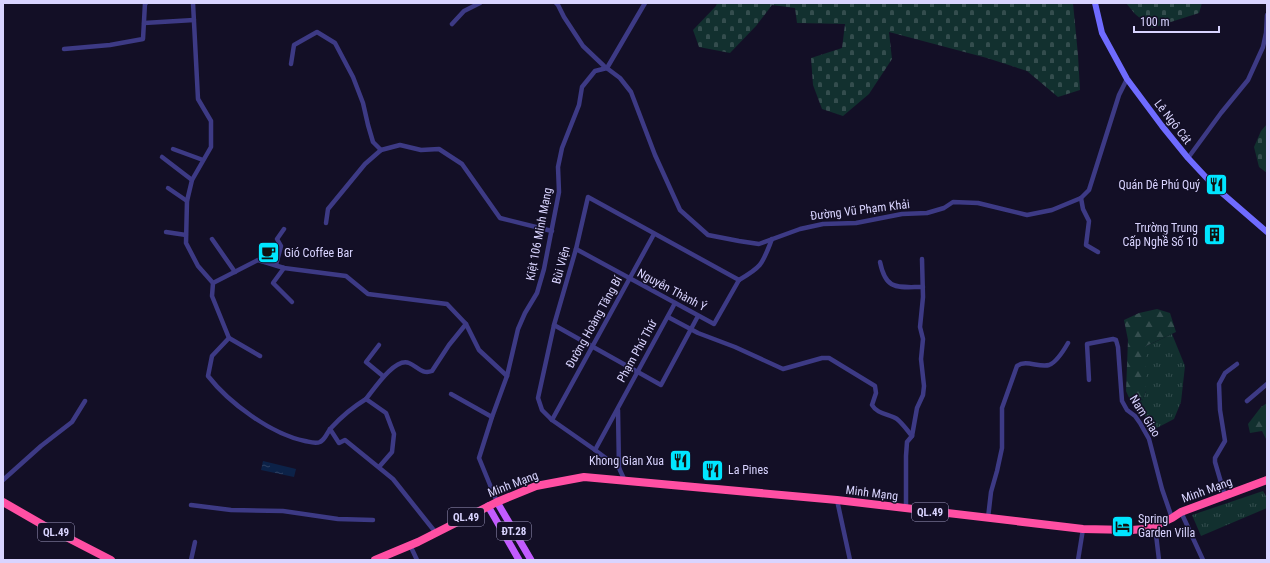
<svg xmlns="http://www.w3.org/2000/svg" width="1270" height="563" font-family="'Roboto Condensed',sans-serif">
  <style>
    .grass { fill: url(#grass-tufts) }
    .forest { fill: url(#forest-firs) }
    .cemetery { fill: url(#cemetery-stones) }
    .water { fill: url(#water-ripples) }
    .lines { fill: none; stroke-linecap: round; stroke-linejoin: round }
    .street { stroke: #3d3a85; stroke-width: 4.5 }
    .secondary { stroke: #6f6bff; stroke-width: 6 }
    .primary { stroke: #c25bff; stroke-width: 7 }
    .highway { stroke: #ff4fa3; stroke-width: 8 }
    .labels { text-anchor: middle; dominant-baseline: central; stroke-width: 3; stroke-linejoin: round; paint-order: stroke }
    .shield { fill: #130f26; stroke: #9e99be; stroke-width: 1 }
    .shield-label { font-size: 11px; font-weight: bold; fill: #d9d4ff }
    .street-label { font-size: 12px; fill: #d9d4ff; stroke: #130f26 }
    .poi-label { font-size: 12px; fill: #d9d4ff; stroke: #130f26; text-anchor: end }
  </style>
  <defs>
    <pattern id="grass-tufts" width="24" height="20" patternUnits="userSpaceOnUse"><rect width="24" height="20" fill="#12302f"/><path d="M3 7l-1-3M5 7V3M7 7l1-3M15 17l-1-3M17 17v-4M19 17l1-3" fill="none" stroke="#344d4e"/></pattern>
    <pattern id="forest-firs" width="22" height="20" patternUnits="userSpaceOnUse"><rect width="22" height="20" fill="#12302f"/><path d="M5 1l3.5 6h-7zM16 11l3.5 6h-7z" fill="#344d4e"/></pattern>
    <pattern id="cemetery-stones" width="16" height="16" patternUnits="userSpaceOnUse"><rect width="16" height="16" fill="#12302f"/><path d="M2 7V4a2 2 0 0 1 4 0v3zM10 15v-3a2 2 0 0 1 4 0v3z" fill="#344d4e"/></pattern>
    <pattern id="water-ripples" width="26" height="14" patternUnits="userSpaceOnUse"><rect width="26" height="14" fill="#0c2248"/><path d="M2 4q2-2 4 0t4 0M15 11q2-2 4 0t4 0" fill="none" stroke="#2f4163"/></pattern>
  </defs>
  <rect width="100%" height="100%" fill="#130f26"/>
  <g class="grass">
    <polygon points="1172,334 1185,366 1181,402 1174,419 1153,430 1140,406 1146,391 1146,346"/>
    <polygon points="1263,491 1267,498 1267,508 1201,536 1192,515"/>
  </g>
  <g class="forest">
    <polygon points="1157,309 1170,313 1176,332 1146,346 1146,391 1140,406 1130,400 1126,391 1128,340 1124,320 1139,313"/>
    <polygon points="1267,403 1267,441 1262,431 1250,433 1248,424 1261,407"/>
  </g>
  <g class="cemetery">
    <polygon points="717,3 1073,3 1078,55 1080,90 1058,97 1027,71 987,58 889,32 892,59 869,94 843,116 822,109 813,85 811,58 842,48 845,24 797,23 795,8 772,5 756,26 730,53 699,47 693,30 716,6"/>
    <polygon points="1126,3 1202,3 1199,13 1152,28 1135,14"/>
    <polygon points="1267,124 1267,173 1259,167 1254,147 1261,131"/>
  </g>
  <polygon class="water" points="263,461 296,469 294,477 261,470"/>
  <g class="lines">
    <g class="street">
      <polyline points="193,3 198,99 211,121 211,147 192,180 187,201 186,243 198,266 213,283 212,296 229,338 260,356"/>
      <polyline points="556,3 558,5 564,17 583,46 604,66 620,78 631,92 655,155 680,210 708,235 739,241 759,244 800,229 823,224 856,223 902,214 927,213 944,208 953,202 978,203 1027,215 1052,210 1081,198 1089,190 1119,95 1127,79"/>
      <polyline points="144,23 194,20"/>
      <polyline points="452,24 464,11 480,3"/>
      <polyline points="64,49 110,45 143,39 145,3 146,3"/>
      <polyline points="291,64 294,45 317,32 335,43 353,77 363,103 368,125 373,142 381,150 400,145 421,150 439,149 462,164 500,218 552,231"/>
      <polyline points="607,68 645,3"/>
      <polyline points="173,149 203,160"/>
      <polyline points="162,157 192,180"/>
      <polyline points="1188,158 1221,113 1248,80 1263,47 1266,33 1267,15"/>
      <polyline points="168,188 187,201"/>
      <polyline points="1081,198 1083,209 1089,221 1086,245 1098,252"/>
      <polyline points="326,223 328,209 365,164 381,150"/>
      <polyline points="166,232 186,235"/>
      <polyline points="212,239 235,272"/>
      <polyline points="576,249 714,324 739,280"/>
      <path d="M880,262C886,291 897,287 923,287"/>
      <polyline points="276,265 281,246 277,239 284,229"/>
      <polyline points="284,268 273,283 292,302"/>
      <path d="M739,280C763,266 762,264 772,239"/>
      <polyline points="213,283 258,260 284,268 346,276 368,294 447,304 466,324 479,350 507,376"/>
      <path d="M668,317L698,333L735,347L783,369L822,358H829L875,386L876,393L872,405C877,414 889,414 897,419C903,424 907,430 912,436"/>
      <polyline points="554,325 661,385 698,316"/>
      <path d="M229,338L212,356L208,376C229,403 271,434 305,441C310,442 315,444 320,442C326,439 327,432 331,428C341,417 353,407 366,399"/>
      <polyline points="379,345 366,362 383,376"/>
      <polyline points="1089,380 1087,344 1113,339 1116,340 1118,347 1122,401 1127,410 1135,416 1140,423 1149,439 1162,489 1172,518"/>
      <polyline points="451,394 492,417"/>
      <polyline points="1247,401 1267,384"/>
      <polyline points="618,410 619,468 625,481"/>
      <polyline points="552,420 654,234"/>
      <polyline points="330,429 339,443 345,440 393,479 436,533"/>
      <polyline points="595,450 675,303"/>
      <path d="M379,467L392,452L394,434L386,413L366,399C374,389 395,357 409,363C417,366 422,375 432,371L449,345L466,324"/>
      <polyline points="619,468 595,450 552,420 542,410 538,398 554,325 576,249 588,197 739,280"/>
      <polyline points="3,480 41,446 72,422 85,401"/>
      <polyline points="1225,496 1215,462 1215,458 1225,441 1220,410 1219,384 1225,373 1237,364"/>
      <polyline points="837,500 850,560"/>
      <polyline points="497,502 479,458 492,417 507,376 518,329 525,313 537,293 544,269 559,192 558,167 562,148 579,105 582,87 595,71 607,68"/>
      <polyline points="191,505 231,510 283,511 338,519 373,520"/>
      <polyline points="906,509 906,456 907,442 912,436 917,408 923,395 924,386 921,359 923,339 920,327 923,297 922,259"/>
      <polyline points="1181,512 1203,560"/>
      <path d="M988,518L991,492L997,471L1002,448V408L1017,366C1026,359 1039,368 1049,365C1057,362 1064,350 1068,343"/>
      <polyline points="1155,526 1159,560"/>
      <polyline points="410,545 417,560"/>
      <polyline points="191,560 195,542"/>
      <polyline points="1078,560 1083,529"/>
    </g>
    <polyline class="secondary" points="1095,3 1102,33 1127,79 1162,126 1188,158 1215,187 1267,232"/>
    <g class="primary">
      <polyline points="497,502 531,560"/>
      <polyline points="488,506 519,560"/>
    </g>
    <g class="highway">
      <polyline points="3,502 43,525 111,560"/>
      <polyline points="375,560 418,542 497,502 536,486 584,477 837,500 1083,529 1131,530 1145,529 1155,526 1172,518 1181,512 1267,480"/>
    </g>
  </g>
  <defs>
    <symbol id="restaurant-square" viewBox="-11 -11 22 22"><rect x="-9" y="-9" width="18" height="18" rx="4" fill="#00e5ff" stroke="#130f26"/><path d="M-5-6h1v4h1v-4h1v4h1v-4h1v5L-1.5 .5V6h-2V.5L-5-1ZM5-6V6H3V1.5H1.5Q1.5-4 5-6Z" fill="#111"/></symbol>
    <symbol id="building-square" viewBox="-11 -11 22 22"><rect x="-9" y="-9" width="18" height="18" rx="4" fill="#00e5ff" stroke="#130f26"/><path d="M-4-6H4V6H1V3H-1V6H-4ZM-2.5-4.3h1.7v1.8h-1.7ZM.8-4.3h1.7v1.8H.8ZM-2.5-1h1.7V.8h-1.7ZM.8-1h1.7V.8H.8Z" fill="#111"/></symbol>
    <symbol id="cafe-square" viewBox="-11 -11 22 22"><rect x="-9" y="-9" width="18" height="18" rx="4" fill="#00e5ff" stroke="#130f26"/><path d="M-5.5-4.5H6V0H3Q3 3.5 0 3.5H-2.5Q-5.5 3.5-5.5 0ZM3-3.2v2h1.7v-2ZM-6 4.5H4V6H-6Z" fill="#111"/></symbol>
    <symbol id="hotel-square" viewBox="-11 -11 22 22"><rect x="-9" y="-9" width="18" height="18" rx="4" fill="#00e5ff" stroke="#130f26"/><path d="M-6-4.5h1.5V1H6V5H4.5V3h-9V5H-6ZM-4 0a1.8 1.8 0 1 1 3.6 0ZM.5 0V-2.5h3Q6-2.5 6 0Z" fill="#111"/></symbol>
  </defs>
  <g fill-rule="evenodd">
    <use href="#restaurant-square" x="1204" y="172" width="25" height="25"/>
    <use href="#building-square" x="1202" y="222" width="25" height="25"/>
    <use href="#cafe-square" x="256" y="240" width="25" height="25"/>
    <use href="#restaurant-square" x="668" y="448" width="25" height="25"/>
    <use href="#restaurant-square" x="700" y="458" width="25" height="25"/>
    <use href="#hotel-square" x="1110" y="514" width="25" height="25"/>
  </g>
  <g class="labels">
    <g class="shield">
      <rect x="912" y="503" width="36" height="18" rx="3"/>
      <rect x="448" y="508" width="36" height="18" rx="3"/>
      <rect x="497" y="522" width="34" height="18" rx="3"/>
      <rect x="38" y="523" width="36" height="18" rx="3"/>
    </g>
    <g class="shield-label">
      <text x="930" y="512">QL.49</text>
      <text x="466" y="517">QL.49</text>
      <text x="514" y="531">ĐT.28</text>
      <text x="56" y="532">QL.49</text>
    </g>
    <g class="street-label">
      <text transform="translate(1173 122) rotate(52)">Lê Ngô Cát</text>
      <text transform="translate(860 210) rotate(-7)">Đường Vũ Phạm Khải</text>
      <text transform="translate(539 234) rotate(-79)">Kiệt 106 Minh Mạng</text>
      <text transform="translate(561 265) rotate(-75)">Bùi Viện</text>
      <text transform="translate(672 290) rotate(28)">Nguyễn Thành Ý</text>
      <text transform="translate(594 322) rotate(-61)">Đường Hoàng Tăng Bí</text>
      <text transform="translate(637 351) rotate(-61)">Phạm Phú Thứ</text>
      <text transform="translate(1145 416) rotate(58)">Nam Giao</text>
      <text transform="translate(513 484) rotate(-21)">Minh Mạng</text>
      <text transform="translate(1207 490) rotate(-20)">Minh Mạng</text>
      <text transform="translate(872 493) rotate(7)">Minh Mạng</text>
    </g>
    <g class="poi-label">
      <text x="1200" y="185">Quán Dê Phú Quý</text>
      <text x="1198" y="228">Trường Trung<tspan x="1198" dy="14">Cấp Nghề Số 10</tspan></text>
      <text x="284" y="253" text-anchor="start">Gió Coffee Bar</text>
      <text x="664" y="461">Khong Gian Xua</text>
      <text x="728" y="470" text-anchor="start">La Pines</text>
      <text x="1138" y="519" text-anchor="start">Spring<tspan x="1138" dy="14">Garden Villa</tspan></text>
    </g>
  </g>
  <rect width="1270" height="563" fill="none" stroke="#d9d4ff" stroke-width="8"/>
  <path d="M1134 26v6h85v-6" fill="none" stroke="#d9d4ff" stroke-width="2"/>
  <text x="1140" y="26" font-size="12" fill="#d9d4ff" stroke="#130f26" stroke-width="3" paint-order="stroke">100 m</text>
</svg>
